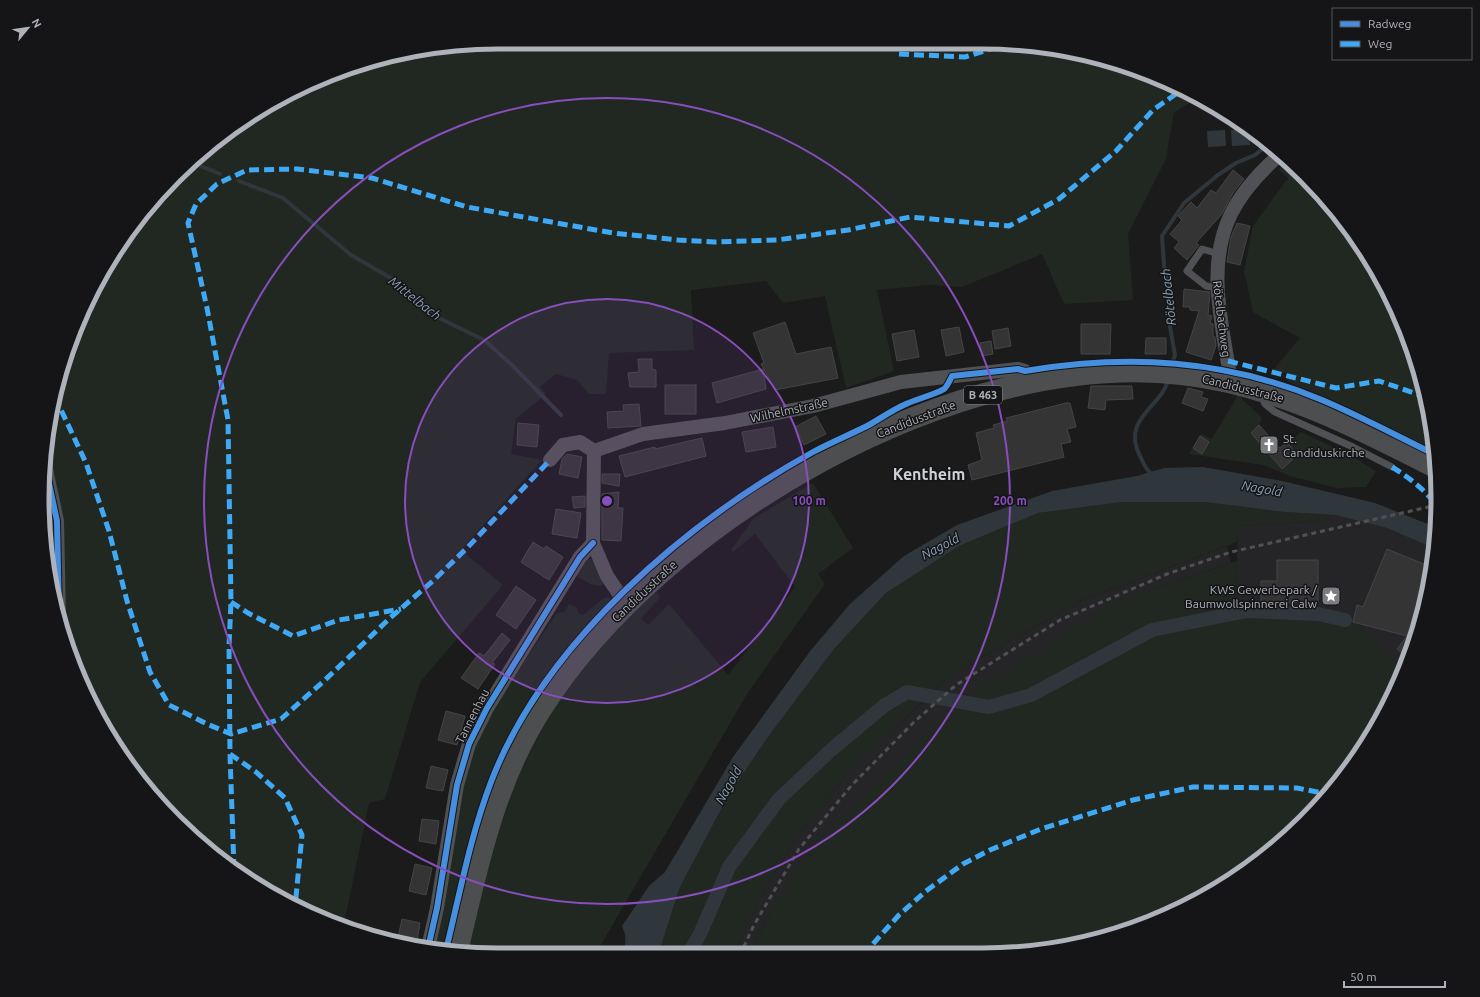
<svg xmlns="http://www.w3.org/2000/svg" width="1480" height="997" font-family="Ubuntu,sans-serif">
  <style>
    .built { fill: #252527 }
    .green { fill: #212822 }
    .water { fill: #2f373c }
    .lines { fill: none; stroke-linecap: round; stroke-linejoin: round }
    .stream { stroke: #2f373c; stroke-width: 4 }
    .canal { stroke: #2f373c; stroke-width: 14 }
    .building { fill: #343435; stroke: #444447 }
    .lane { stroke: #505154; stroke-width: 7 }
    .street { stroke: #505154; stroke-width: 14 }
    .primary { stroke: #4d4e50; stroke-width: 22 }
    .rail { stroke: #505152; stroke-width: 3; stroke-dasharray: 5 4; stroke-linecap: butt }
    .quiet { stroke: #3fa9f5; stroke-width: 5; stroke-dasharray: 10 5; stroke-linecap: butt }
    .cycleway-casing { stroke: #151517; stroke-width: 8 }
    .cycleway { stroke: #468fdf; stroke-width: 6 }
    .ring { fill: none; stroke: #884ebe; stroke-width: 2 }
    .labels { text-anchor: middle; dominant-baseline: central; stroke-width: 3; stroke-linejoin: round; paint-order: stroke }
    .shield { fill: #151517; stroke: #808389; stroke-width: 1 }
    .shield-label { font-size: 11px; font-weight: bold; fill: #aeb2ba }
    .street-label { font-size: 12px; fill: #aeb2ba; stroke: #151517 }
    .poi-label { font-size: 12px; fill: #aeb2ba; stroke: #151517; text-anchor: start }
    .water-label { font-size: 13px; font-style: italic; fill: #88a1b2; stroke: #151517 }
    .district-label { font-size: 16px; font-weight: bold; fill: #ced1d7; stroke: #151517 }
    .rim { fill: none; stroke: #aeb2ba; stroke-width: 5 }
    .centre { fill: #884ebe; stroke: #151517; stroke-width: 2 }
    .ring-label { font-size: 12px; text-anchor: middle; font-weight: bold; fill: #884ebe; stroke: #151517; stroke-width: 3; stroke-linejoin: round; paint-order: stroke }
  </style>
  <rect width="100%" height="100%" fill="#1b1b1b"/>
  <g class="built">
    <polygon points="1335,515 1387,528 1433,548 1429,587 1404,670 1375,644 1351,615 1236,604 1238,526 1321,521"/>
    <polygon points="1227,546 1231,563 1112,604 770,913 750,955 733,955 765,889 799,834 849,771 952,674 1082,600"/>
  </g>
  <g class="green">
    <polygon points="982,42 1070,51 1184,89 1199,98 1174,112 1166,159 1128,234 1133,300 1064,304 1042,254 962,287 930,285 877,290 894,371 846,388 825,296 783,303 766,281 691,290 694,350 609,353 606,394 589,394 577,380 556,374 540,387 546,394 516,419 511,454 542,460 461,550 503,585 420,682 385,799 369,803 344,924 296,908 221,861 176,821 103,727 66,645 51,588 43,468 58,381 77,324 136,220 197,155 245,119 352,66 439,46"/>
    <polygon points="1286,161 1304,176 1361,245 1403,324 1429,409 1433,450 1287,381 1293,375 1273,370 1300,338 1253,312 1244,272 1253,226 1288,178 1279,170"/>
    <polygon points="1238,395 1262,418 1259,425 1251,433 1282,469 1292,459 1289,455 1294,451 1287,442 1301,432 1350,455 1376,471 1366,487 1337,488 1290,476 1263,465 1189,454 1201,434 1212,439"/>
    <polygon points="813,483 853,548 818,574 825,584 747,694 595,955 499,955 464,952 491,839 534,736 584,662 647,595 658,593 659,599 641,618 648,625 669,604 728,675 795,587 755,534 733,552 731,550 754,518"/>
    <polygon points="1122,502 1205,502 1285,512 1335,515 1321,521 1239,526 1237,542 1082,600 952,674 849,771 799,834 765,889 733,955 658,955 680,887 728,796 768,737 834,649 886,593 959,546 1038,513"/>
    <polygon points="587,558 594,560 604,584 600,586 590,584 578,577 577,573"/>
    <polygon points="1237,561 1236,604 1316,608 1351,615 1375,644 1404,670 1361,752 1304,821 1235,878 1156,920 1071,946 982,955 750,955 770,913 819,838 965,697 1112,604"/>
    <path d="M609,597L611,600C587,625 562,652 542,681C509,729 487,782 470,837C459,874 453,913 444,950L434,949L465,775L476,739L490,711L557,613L564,612L569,604L576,607L579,614L583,615L604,598Z"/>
  </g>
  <g class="water">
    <polygon points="1247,128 1249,131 1250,145 1232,146 1231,130"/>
    <polygon points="1225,130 1226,146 1208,147 1207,131"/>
    <path d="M1203,467L1282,481L1375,503L1435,527L1433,548L1387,528L1335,515L1285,512L1205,502H1122L1038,513L959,546L886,593L834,649L768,737L728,796L680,887L658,955H622C626,944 627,937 622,926L649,886L665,872L733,757L811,650L850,604L904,556L957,525L1052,491L1137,476L1164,468Z"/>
  </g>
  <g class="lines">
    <g class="stream">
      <polyline points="191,162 220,174"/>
      <polyline points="239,181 283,198 351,255 396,281 435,316 484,340 511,364 561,415"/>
      <polyline points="1171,367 1175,355 1170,327 1170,295 1164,265 1162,236 1184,203 1218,175 1236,163 1255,155 1267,145"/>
      <path d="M1154,475C1146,471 1144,464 1140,456C1121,419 1160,408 1168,381"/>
    </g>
    <polyline class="canal" points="688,955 700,934 729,867 779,799 831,750 885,705 907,692 989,707 1031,695 1152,630 1247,611 1318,614 1345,620"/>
  </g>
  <g class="building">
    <polygon points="1233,170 1244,179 1233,193 1222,214 1196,243 1199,245 1187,260 1174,248 1179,242 1170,234 1182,220 1178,216 1191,202 1197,208 1211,190 1216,193"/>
    <polygon points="1237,223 1250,226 1240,265 1227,262 1231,237"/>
    <polygon points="1184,289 1210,292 1208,315 1212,316 1210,323 1213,324 1213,336 1215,337 1216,346 1211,360 1186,352 1199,311 1190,310 1190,307 1183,307"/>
    <polygon points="785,322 796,354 831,347 838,378 775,390 761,364 764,363 753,333"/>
    <polygon points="1081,324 1111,324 1110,354 1081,354"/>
    <polygon points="959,327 964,352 946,356 941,330"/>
    <polygon points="1008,328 1011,346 995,349 992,331"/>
    <polygon points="914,330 919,357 897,361 892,334"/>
    <polygon points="1146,338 1166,338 1166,354 1145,354"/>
    <polygon points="991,341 993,354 982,356 980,343"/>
    <polygon points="638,359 652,359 652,369 656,370 656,387 630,387 628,373 639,372"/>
    <polygon points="763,369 766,389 717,403 712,383"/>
    <rect x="665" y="385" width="31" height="29"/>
    <polygon points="1091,386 1132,386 1133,399 1106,400 1105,410 1088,408"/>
    <polygon points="1188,388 1203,392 1201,397 1208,399 1203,411 1182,403"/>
    <polygon points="1066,403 1070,403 1076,427 1067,429 1071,442 1061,444 1064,457 972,480 968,465 982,460 976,433 994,428 993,425 1007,421 1006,418"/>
    <polygon points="639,404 641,426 608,428 607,412 624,411 623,405"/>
    <polygon points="816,416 826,434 804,445 795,427"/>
    <polygon points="518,423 539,425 537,447 517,445"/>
    <polygon points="1259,425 1280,448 1287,442 1294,451 1289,455 1293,459 1282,469 1251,433"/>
    <polygon points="773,427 776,447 746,452 742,432"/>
    <polygon points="1200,436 1209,442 1202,454 1193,448"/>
    <polygon points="702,438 706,456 625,477 619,456 655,447 655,449"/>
    <polygon points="567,454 582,457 578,478 559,474 562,459"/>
    <polygon points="602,474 620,474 619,486 602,483"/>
    <polygon points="619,492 618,508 623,508 621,541 602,540 602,494"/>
    <polygon points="585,496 585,507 574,508 572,497"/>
    <polygon points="556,509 581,513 577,538 552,534"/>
    <polygon points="533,542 544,549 546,546 563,557 549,580 521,562"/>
    <polygon points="1387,549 1431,567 1429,587 1408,658 1397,649 1407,636 1353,622 1357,605 1363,607"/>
    <polygon points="1277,560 1318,560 1318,602 1261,603 1261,581 1277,581"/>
    <polygon points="516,586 536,600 516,629 496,615"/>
    <polygon points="502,633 510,640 492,663 495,664 478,689 461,678 479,653 484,656"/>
    <polygon points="446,711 465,716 457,745 438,740"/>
    <polygon points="431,766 448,770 443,791 426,788"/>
    <polygon points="422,819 439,821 436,844 419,841"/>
    <polygon points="415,864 432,868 426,895 409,891"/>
    <polygon points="402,919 420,923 416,947 397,942"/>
  </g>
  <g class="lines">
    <g class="lane">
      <polyline points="1217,288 1206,286 1187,271 1202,249 1219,254"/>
      <polyline points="1262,396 1265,404 1275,412 1353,447 1392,467"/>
    </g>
    <g class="street">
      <path d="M1231,382C1223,327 1205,267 1231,214C1242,191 1260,172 1279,155"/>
      <polyline points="594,451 593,543 607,576 626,604"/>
      <polyline points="44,460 57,521 59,618"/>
      <polyline points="550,460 563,445 580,442 594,451 643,434 725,423 813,406 901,382 1018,369 1025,371 1031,383"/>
      <polyline points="428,948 437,908 457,785 469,744 487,708 580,557 593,543"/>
    </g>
    <path class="primary" d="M457,951C477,867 494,782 541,709C661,520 956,348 1182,374C1273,384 1355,426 1435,467"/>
    <polyline class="rail" points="740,955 754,925 799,849 851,786 914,722 956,685 1060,620 1167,574 1231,552 1437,505"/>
    <g class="quiet">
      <polyline points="899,54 965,57 1006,44"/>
      <polyline points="1228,361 1336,388 1379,381 1426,397"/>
      <polyline points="55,397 86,463 109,531 127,601 150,672 169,705 207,724 231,734 281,719 325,680 390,618 434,580 468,547 550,460"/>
      <path d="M1392,467C1410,478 1424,489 1437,506"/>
      <polyline points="231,602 248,613 293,636 339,620 401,609"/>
      <polyline points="230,754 256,772 285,798 302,835 295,907"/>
      <polyline points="234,869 230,754 229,646 231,602 228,420 207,308 188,223 196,204 217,184 247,170 297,169 372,178 467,207 613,233 678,240 714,242 777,240 848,230 910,217 1009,226 1059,199 1116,151 1153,110 1183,89"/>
      <polyline points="863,955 899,915 926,891 963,864 990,850 1041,829 1133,800 1193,787 1297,788 1327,794"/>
    </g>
    <defs>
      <g id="cycleway">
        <polyline points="44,460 57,521 59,618"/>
        <polyline points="428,948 437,908 457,785 469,744 487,708 580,557 593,543"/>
        <path d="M446,950C460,893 470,837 491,782C544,643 685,523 813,452C830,443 849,435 867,426C880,419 892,410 906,404C916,399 934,395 944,389C947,387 950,380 952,376L1018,369L1025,371C1128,354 1225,359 1322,400C1360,416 1397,436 1434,454"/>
      </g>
    </defs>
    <use href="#cycleway" class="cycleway-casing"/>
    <use href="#cycleway" class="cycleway"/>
  </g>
  <circle cx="607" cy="501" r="202" fill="#884ebe" fill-opacity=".12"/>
  <g class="ring">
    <circle cx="607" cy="501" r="202"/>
    <circle cx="607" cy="501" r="403"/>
  </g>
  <defs>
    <symbol id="church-square" viewBox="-11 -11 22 22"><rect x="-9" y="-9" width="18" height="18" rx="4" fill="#7b7d82" stroke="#151517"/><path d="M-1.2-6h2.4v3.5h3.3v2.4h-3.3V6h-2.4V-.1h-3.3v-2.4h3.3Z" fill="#fff"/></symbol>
    <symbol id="sight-square" viewBox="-11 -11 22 22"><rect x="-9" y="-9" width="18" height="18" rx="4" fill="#7b7d82" stroke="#151517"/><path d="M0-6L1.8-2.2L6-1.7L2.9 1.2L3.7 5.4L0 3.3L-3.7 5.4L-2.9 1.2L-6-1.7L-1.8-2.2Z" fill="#fff"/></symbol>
  </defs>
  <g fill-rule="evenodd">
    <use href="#church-square" x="1258" y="434" width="22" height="22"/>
    <use href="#sight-square" x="1320" y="585" width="22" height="22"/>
  </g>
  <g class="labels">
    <rect class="shield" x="964" y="386" width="38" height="18" rx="3"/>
    <g class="shield-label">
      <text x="983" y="395">B 463</text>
    </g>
    <g class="street-label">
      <text transform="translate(1222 319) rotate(83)">Rötelbachweg</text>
      <text transform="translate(1243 388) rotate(14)">Candidusstraße</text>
      <text transform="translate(789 410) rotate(-12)">Wilhelmstraße</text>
      <text transform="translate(916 419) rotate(-21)">Candidusstraße</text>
      <text transform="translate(644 591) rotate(-43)">Candidusstraße</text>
      <text transform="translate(472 716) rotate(-63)">Tannenhau</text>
    </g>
    <g class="poi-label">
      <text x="1283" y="438">St.<tspan x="1283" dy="14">Candiduskirche</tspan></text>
      <text x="1317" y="589" text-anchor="end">KWS Gewerbepark /<tspan x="1317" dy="14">Baumwollspinnerei Calw</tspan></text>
    </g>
    <g class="water-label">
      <text transform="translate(1168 297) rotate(-96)">Rötelbach</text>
      <text transform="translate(415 298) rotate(38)">Mittelbach</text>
      <text transform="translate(1262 488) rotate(10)">Nagold</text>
      <text transform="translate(940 546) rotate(-28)">Nagold</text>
      <text transform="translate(728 785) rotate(-61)">Nagold</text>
    </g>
    <g class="district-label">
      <text x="929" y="474">Kentheim</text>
    </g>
  </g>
  <path d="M0 0H1480V997H0ZM498 49H982A449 449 0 0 1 1431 498V499A449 449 0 0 1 982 948H498A449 449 0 0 1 49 499V498A449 449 0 0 1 498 49Z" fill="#151517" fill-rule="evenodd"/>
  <path class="rim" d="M498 49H982A449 449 0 0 1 1431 498V499A449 449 0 0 1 982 948H498A449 449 0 0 1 49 499V498A449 449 0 0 1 498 49Z"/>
  <circle cx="607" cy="501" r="6" class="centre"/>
  <g class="ring-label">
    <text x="809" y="505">100 m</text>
    <text x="1010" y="505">200 m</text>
  </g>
  <rect x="1332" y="8" width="140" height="52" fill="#151517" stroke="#525458"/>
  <rect x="1340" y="21" width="20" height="6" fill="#468fdf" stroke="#525458"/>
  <text x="1368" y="28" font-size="12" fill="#aeb2ba">Radweg</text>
  <rect x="1340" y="41" width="20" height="6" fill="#3fa9f5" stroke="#525458"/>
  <text x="1368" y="48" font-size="12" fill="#aeb2ba">Weg</text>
  <g transform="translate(28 28) rotate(61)" stroke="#151517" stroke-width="3" paint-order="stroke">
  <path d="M0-3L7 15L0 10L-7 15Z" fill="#aeb2ba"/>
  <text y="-6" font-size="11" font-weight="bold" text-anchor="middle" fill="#aeb2ba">N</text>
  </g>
  <path d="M1344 981v6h101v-6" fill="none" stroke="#aeb2ba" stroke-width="2"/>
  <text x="1350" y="981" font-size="12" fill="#aeb2ba" stroke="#151517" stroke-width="3" paint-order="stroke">50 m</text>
</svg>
